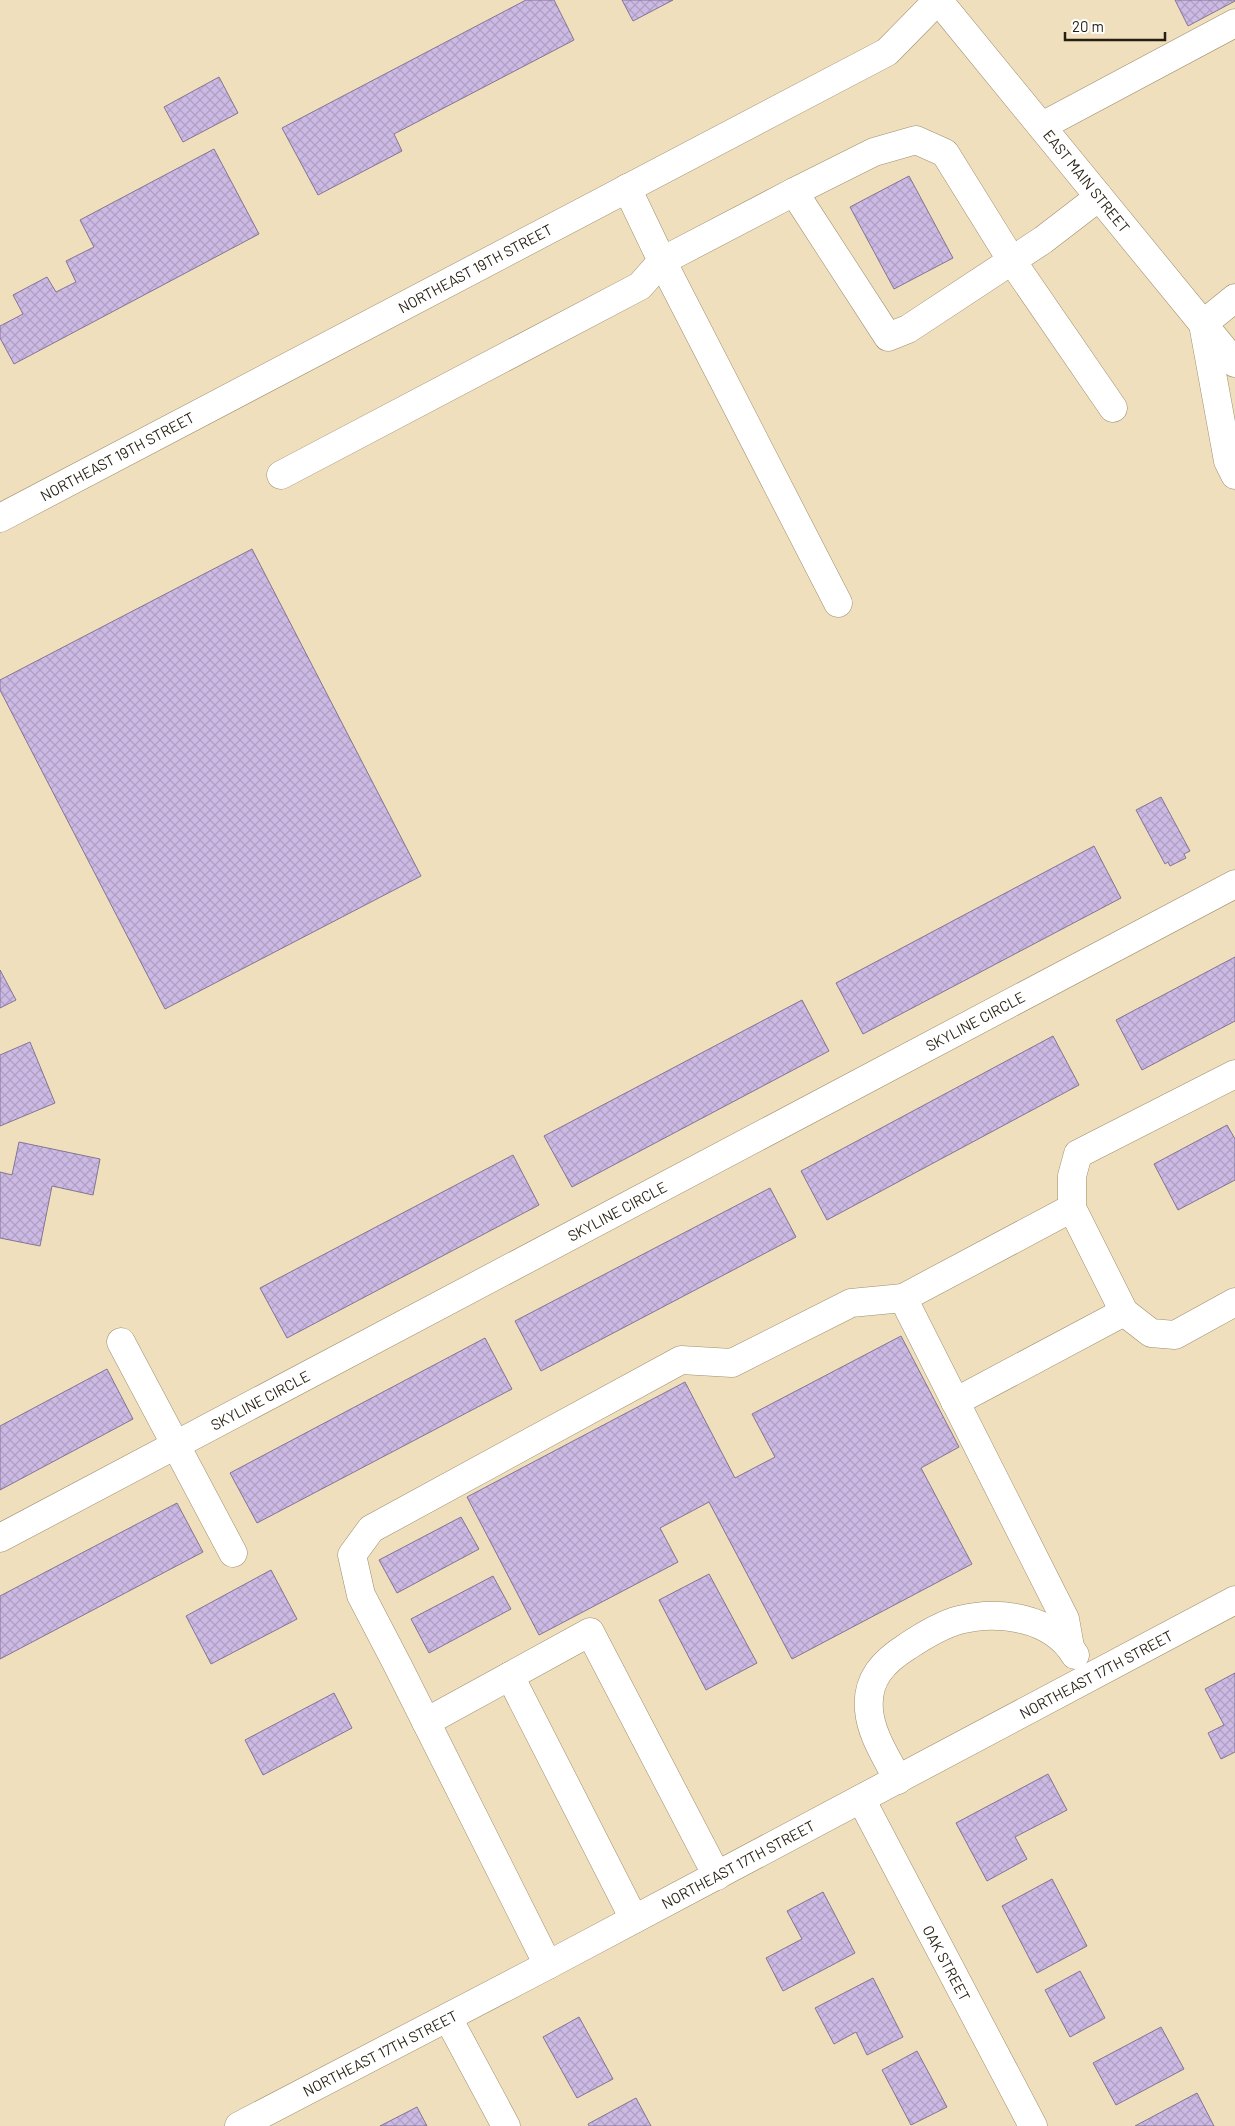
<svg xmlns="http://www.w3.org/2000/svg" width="1235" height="2126" font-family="Barlow,sans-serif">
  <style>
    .building { fill: url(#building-cross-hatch); stroke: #837594 }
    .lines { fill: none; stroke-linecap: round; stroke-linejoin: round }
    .minor-casing { stroke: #9e8e6d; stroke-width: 29 }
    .major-casing { stroke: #9e8e6d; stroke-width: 29 }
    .minor { stroke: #fff; stroke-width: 28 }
    .major { stroke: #fff; stroke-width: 28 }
    .labels { text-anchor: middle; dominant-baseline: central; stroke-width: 4; stroke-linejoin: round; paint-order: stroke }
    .street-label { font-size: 15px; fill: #251f12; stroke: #fff }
  </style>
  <defs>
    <pattern id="building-cross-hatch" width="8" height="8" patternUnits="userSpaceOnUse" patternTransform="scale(1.25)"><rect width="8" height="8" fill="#ccb9e4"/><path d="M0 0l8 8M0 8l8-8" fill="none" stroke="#af9fc3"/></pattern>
  </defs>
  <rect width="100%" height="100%" fill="#f0dfbc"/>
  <g class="building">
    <polygon points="526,0 554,0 574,40 394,134 402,151 318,195 282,128"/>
    <polygon points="622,0 673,0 633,21"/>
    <polygon points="1175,0 1235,0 1235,1 1188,26"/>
    <polygon points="219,77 238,113 183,142 164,107"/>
    <polygon points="214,149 259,234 14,364 0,338 0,326 23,314 13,295 47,277 56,292 76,282 66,261 94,247 80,220"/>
    <polygon points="909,176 953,258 894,289 850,207"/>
    <polygon points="252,549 421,876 165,1009 0,690 0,680"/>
    <polygon points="1161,797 1190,851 1184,854 1186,858 1170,866 1168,862 1165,864 1136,810"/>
    <polygon points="1094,846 1121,898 863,1034 836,983"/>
    <polygon points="1235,957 1235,1021 1142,1070 1116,1020"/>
    <polygon points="0,970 16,1000 0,1008"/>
    <polygon points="802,1000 829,1051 572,1187 544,1136"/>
    <polygon points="1053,1036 1079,1085 827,1220 801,1171"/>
    <polygon points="30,1042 55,1103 0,1126 0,1055"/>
    <polygon points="1227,1125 1235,1139 1235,1180 1178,1210 1154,1164"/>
    <polygon points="19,1142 100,1159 93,1195 52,1186 40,1246 0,1238 0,1172 12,1175"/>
    <polygon points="513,1155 539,1205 287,1338 260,1288"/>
    <polygon points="770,1188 796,1237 541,1371 515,1321"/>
    <polygon points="901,1336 959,1447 921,1468 972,1564 792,1659 709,1502 660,1528 678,1562 539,1635 467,1497 685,1382 735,1478 775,1457 752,1414"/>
    <polygon points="485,1338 512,1389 257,1523 230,1473"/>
    <polygon points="107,1369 133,1419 0,1490 0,1426"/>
    <polygon points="177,1503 203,1552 0,1659 0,1596"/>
    <polygon points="461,1517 479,1549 397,1593 379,1560"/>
    <polygon points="271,1570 297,1619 211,1664 186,1616"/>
    <polygon points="709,1574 757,1663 706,1690 659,1600"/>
    <polygon points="493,1576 511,1609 429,1653 411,1619"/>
    <polygon points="1235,1673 1235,1752 1221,1759 1208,1733 1224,1725 1205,1689"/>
    <polygon points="334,1693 352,1728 263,1775 245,1740"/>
    <polygon points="1048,1774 1067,1810 1015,1837 1027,1859 987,1881 956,1823"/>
    <polygon points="1052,1879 1087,1946 1037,1973 1002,1906"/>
    <polygon points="823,1892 855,1953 783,1991 766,1958 802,1939 787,1911"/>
    <polygon points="1080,1971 1105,2018 1070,2037 1045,1990"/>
    <polygon points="873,1978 903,2037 867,2055 856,2032 834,2044 815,2008"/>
    <polygon points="579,2017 613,2079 577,2098 543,2037"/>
    <polygon points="1161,2027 1184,2069 1116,2105 1093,2063"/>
    <polygon points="917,2051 947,2107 911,2125 882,2070"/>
    <polygon points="1197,2093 1214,2126 1135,2126"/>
    <polygon points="636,2098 651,2126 589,2126 588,2124"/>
    <polygon points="417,2107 427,2126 380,2126"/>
  </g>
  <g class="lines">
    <defs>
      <g id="minor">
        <polyline points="1042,126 1235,23"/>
        <polyline points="627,188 662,261 838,603"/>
        <polyline points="794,192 874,152 916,140 945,153 1012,261 1113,408"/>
        <polyline points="1235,298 1203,324 1228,461 1235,475"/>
        <polyline points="281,475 640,286 662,261 794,192 888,337 908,329 1043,240 1099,197"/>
        <polyline points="0,518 887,52 938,0"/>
        <polyline points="1235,1074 1078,1154 1072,1176 1072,1208 1124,1312 1151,1333 1175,1335 1235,1302"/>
        <polyline points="121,1342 233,1553"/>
        <polyline points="955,1402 1124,1312"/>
        <polyline points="0,1538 1235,884"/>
        <polyline points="1070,1647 1065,1619 903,1298 1072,1208"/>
        <polyline points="426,1722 510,1676"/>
        <path d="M898,1780C887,1758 871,1735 869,1710C866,1679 884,1661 908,1646C923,1636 941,1625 959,1620C999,1610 1052,1617 1075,1655"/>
        <polyline points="861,1799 1033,2126"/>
        <polyline points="634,1919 510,1676 590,1632 717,1876"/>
        <polyline points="548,1965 398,1666 361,1595 352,1555 371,1529 681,1360 732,1363 851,1303 903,1298"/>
        <polyline points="448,2018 506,2126"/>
        <polyline points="239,2126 548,1965 1235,1600"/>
      </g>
      <polyline id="major" points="938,0 1235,363"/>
    </defs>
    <use href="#minor" class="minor-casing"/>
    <use href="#major" class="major-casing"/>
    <use href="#minor" class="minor"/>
    <use href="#major" class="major"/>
  </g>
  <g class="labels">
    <g class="street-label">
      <text transform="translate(1087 181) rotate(51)">EAST MAIN STREET</text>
      <text transform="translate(475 268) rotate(-28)">NORTHEAST 19TH STREET</text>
      <text transform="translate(117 456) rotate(-28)">NORTHEAST 19TH STREET</text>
      <text transform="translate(975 1021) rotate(-28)">SKYLINE CIRCLE</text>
      <text transform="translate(617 1211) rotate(-28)">SKYLINE CIRCLE</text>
      <text transform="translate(260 1400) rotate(-28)">SKYLINE CIRCLE</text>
      <text transform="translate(1096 1674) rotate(-28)">NORTHEAST 17TH STREET</text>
      <text transform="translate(738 1864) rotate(-28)">NORTHEAST 17TH STREET</text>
      <text transform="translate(947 1963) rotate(62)">OAK STREET</text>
      <text transform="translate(380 2053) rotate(-27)">NORTHEAST 17TH STREET</text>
    </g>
  </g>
  <path d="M1065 32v8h100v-8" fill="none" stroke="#251f12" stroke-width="2.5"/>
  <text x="1072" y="32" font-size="15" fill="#251f12" stroke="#ffffff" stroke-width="4" paint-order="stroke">20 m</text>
</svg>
